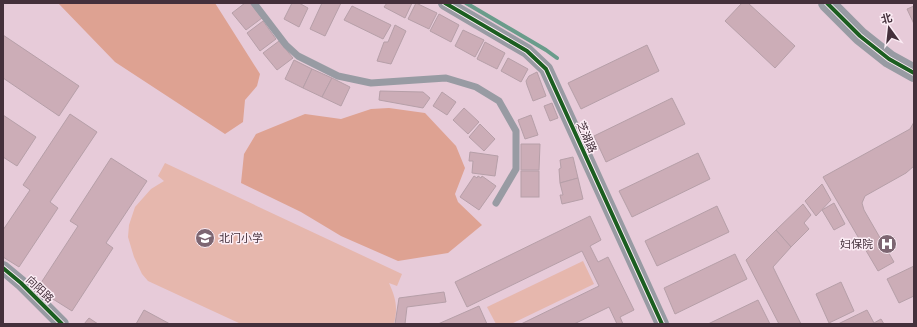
<svg xmlns="http://www.w3.org/2000/svg" width="917" height="327" font-family="Ubuntu,'Noto Sans SC',sans-serif">
  <style>
    .green { fill: #e6b7ad }
    .forest { fill: #dea292 }
    .lines { fill: none; stroke-linecap: round; stroke-linejoin: round }
    .stream { stroke: #6a9c8b; stroke-width: 4 }
    .building { fill: #ccadb7; stroke: #b69fa8 }
    .service { stroke: #989ba3; stroke-width: 7 }
    .minor { stroke: #989ba3; stroke-width: 14 }
    .tertiary { stroke: #989ba3; stroke-width: 18 }
    .cycleway-casing { stroke: #fcedf5; stroke-width: 6 }
    .cycleway { stroke: #1b5e20; stroke-width: 4 }
    .labels { text-anchor: middle; dominant-baseline: central; stroke-width: 3; stroke-linejoin: round; paint-order: stroke }
    .street-label { font-size: 11px; fill: #44303b; stroke: #fcedf5 }
    .poi-label { font-size: 11px; fill: #44303b; stroke: #fcedf5; text-anchor: start }
  </style>
  <rect width="100%" height="100%" fill="#e7cbd9"/>
  <g class="green">
    <path d="M165,163L402,274L397,286L389,283C396,299 398,307 394,324H241L148,281L142,274L134,257L128,237L129,225L135,207L151,189L164,181L158,176Z"/>
    <polygon points="583,261 594,284 511,324 496,324 487,307"/>
  </g>
  <g class="forest">
    <polygon points="58,3 215,3 260,74 257,86 245,100 243,122 225,134 115,62"/>
    <polygon points="389,108 425,113 456,146 465,168 455,194 458,202 482,225 448,253 398,261 341,236 301,212 241,183 244,154 256,134 305,114 341,119 371,109"/>
  </g>
  <g class="lines">
    <polyline class="stream" points="466,3 546,50 557,58"/>
  </g>
  <g class="building">
    <polygon points="245,3 250,3 262,18 246,30 232,13"/>
    <polygon points="292,3 299,3 308,8 299,27 284,19"/>
    <polygon points="322,3 341,3 325,36 310,29"/>
    <polygon points="387,3 412,3 405,18 384,7"/>
    <polygon points="416,3 437,13 429,29 408,19"/>
    <polygon points="742,3 748,3 795,46 775,68 725,21"/>
    <polygon points="352,6 391,25 383,39 344,20"/>
    <polygon points="914,6 914,24 907,9"/>
    <polygon points="439,14 459,25 451,42 430,31"/>
    <polygon points="263,21 276,39 260,51 247,33"/>
    <polygon points="395,25 406,31 391,64 377,61 384,42 388,42"/>
    <polygon points="463,30 484,40 475,57 455,46"/>
    <polygon points="3,35 79,86 59,116 3,78"/>
    <polygon points="279,41 293,58 277,70 263,53"/>
    <polygon points="485,42 505,53 497,69 477,59"/>
    <polygon points="647,45 659,71 581,109 568,83"/>
    <polygon points="508,58 528,69 521,82 501,71"/>
    <polygon points="294,60 312,69 303,88 285,79"/>
    <polygon points="312,69 332,78 322,97 303,88"/>
    <polygon points="537,72 546,96 533,101 527,85 526,81 529,76"/>
    <polygon points="332,78 350,87 341,106 322,97"/>
    <polygon points="380,91 423,92 430,98 423,108 379,100"/>
    <polygon points="442,92 456,102 447,115 433,106"/>
    <polygon points="672,98 685,124 606,162 594,136"/>
    <polygon points="552,103 558,118 550,121 544,106"/>
    <polygon points="464,108 479,122 468,134 453,120"/>
    <polygon points="70,114 97,132 50,202 58,208 19,267 3,257 3,230 30,190 23,185"/>
    <polygon points="3,115 36,137 17,166 3,157"/>
    <polygon points="531,115 538,135 525,139 518,120"/>
    <polygon points="914,122 914,166 906,173 865,196 862,203 864,210 894,262 878,271 823,177 910,129"/>
    <polygon points="480,124 495,139 484,151 469,137"/>
    <polygon points="521,144 540,144 539,170 521,170"/>
    <polygon points="470,152 498,156 495,176 472,173 473,161 469,161"/>
    <polygon points="698,153 710,179 632,217 619,191"/>
    <polygon points="573,157 578,178 560,183 559,169 561,168 560,160"/>
    <polygon points="111,158 147,181 106,243 113,248 72,311 37,289 78,226 70,221"/>
    <rect x="521" y="171" width="18" height="26"/>
    <polygon points="474,176 477,178 478,176 481,178 482,176 496,186 479,210 460,197"/>
    <polygon points="578,178 583,199 562,204 560,195 563,195 560,183"/>
    <polygon points="822,184 831,200 816,216 805,201"/>
    <polygon points="834,203 845,224 834,230 822,210"/>
    <polygon points="803,204 811,215 804,223 809,229 791,247 776,230"/>
    <polygon points="717,206 729,232 657,266 645,241"/>
    <polygon points="590,216 601,240 590,246 598,262 608,257 634,310 620,317 623,324 617,324 609,307 574,324 521,324 599,286 582,251 467,307 455,282"/>
    <polygon points="776,230 791,247 773,267 801,324 779,324 746,260"/>
    <polygon points="735,254 747,279 675,314 664,288"/>
    <polygon points="914,266 914,296 899,303 887,279"/>
    <polygon points="841,282 854,311 829,323 816,294"/>
    <polygon points="444,292 446,302 407,307 405,324 395,324 399,298"/>
    <polygon points="758,300 770,324 708,324"/>
    <polygon points="479,306 487,324 438,324"/>
    <polygon points="144,310 170,324 136,324"/>
    <polygon points="867,310 874,323 881,319 884,324 838,324"/>
    <polygon points="89,318 98,324 84,324"/>
  </g>
  <g class="lines">
    <polyline class="service" points="254,3 286,45 298,56 338,76 371,83 446,78 476,87 499,101 516,131 516,169 496,203"/>
    <g class="minor">
      <polyline points="445,3 527,51 546,69 662,324"/>
      <polyline points="3,268 21,283 62,324"/>
    </g>
    <polyline class="tertiary" points="827,3 860,36 889,59 914,73"/>
    <defs>
      <g id="cycleway">
        <polyline points="445,3 527,51 546,69 662,324"/>
        <polyline points="827,3 860,36 889,59 914,73"/>
        <polyline points="3,268 21,283 62,324"/>
      </g>
    </defs>
    <use href="#cycleway" class="cycleway-casing"/>
    <use href="#cycleway" class="cycleway"/>
  </g>
  <defs>
    <symbol id="school-disc" viewBox="-11 -11 22 22"><circle r="9.5" fill="#7d6672" stroke="#fcedf5"/><path d="M0-5L7-2L0 1L-7-2ZM-4 1L0 2.5L4 1V4Q0 6-4 4Z" fill="#fff"/></symbol>
    <symbol id="hospital-disc" viewBox="-11 -11 22 22"><circle r="9.5" fill="#7d6672" stroke="#fcedf5"/><path d="M-5-5h3v3.5h4V-5h3V5h-3V1.5h-4V5h-3Z" fill="#fff"/></symbol>
  </defs>
  <g fill-rule="evenodd">
    <use href="#school-disc" x="194" y="227" width="22" height="22"/>
    <use href="#hospital-disc" x="876" y="233" width="22" height="22"/>
  </g>
  <g class="labels">
    <g class="street-label">
      <text transform="translate(587 137) rotate(66)">芝湖路</text>
      <text transform="translate(40 289) rotate(44)">向阳路</text>
    </g>
    <g class="poi-label">
      <text x="219" y="238">北门小学</text>
      <text x="873" y="244" text-anchor="end">妇保院</text>
    </g>
  </g>
  <rect width="917" height="327" fill="none" stroke="#44303b" stroke-width="8"/>
  <g transform="translate(889 28) rotate(345)" stroke="#fcedf5" stroke-width="3" paint-order="stroke">
  <path d="M0-3L7 15L0 10L-7 15Z" fill="#44303b"/>
  <text y="-6" font-size="11" font-weight="bold" text-anchor="middle" fill="#44303b">北</text>
  </g>
</svg>
